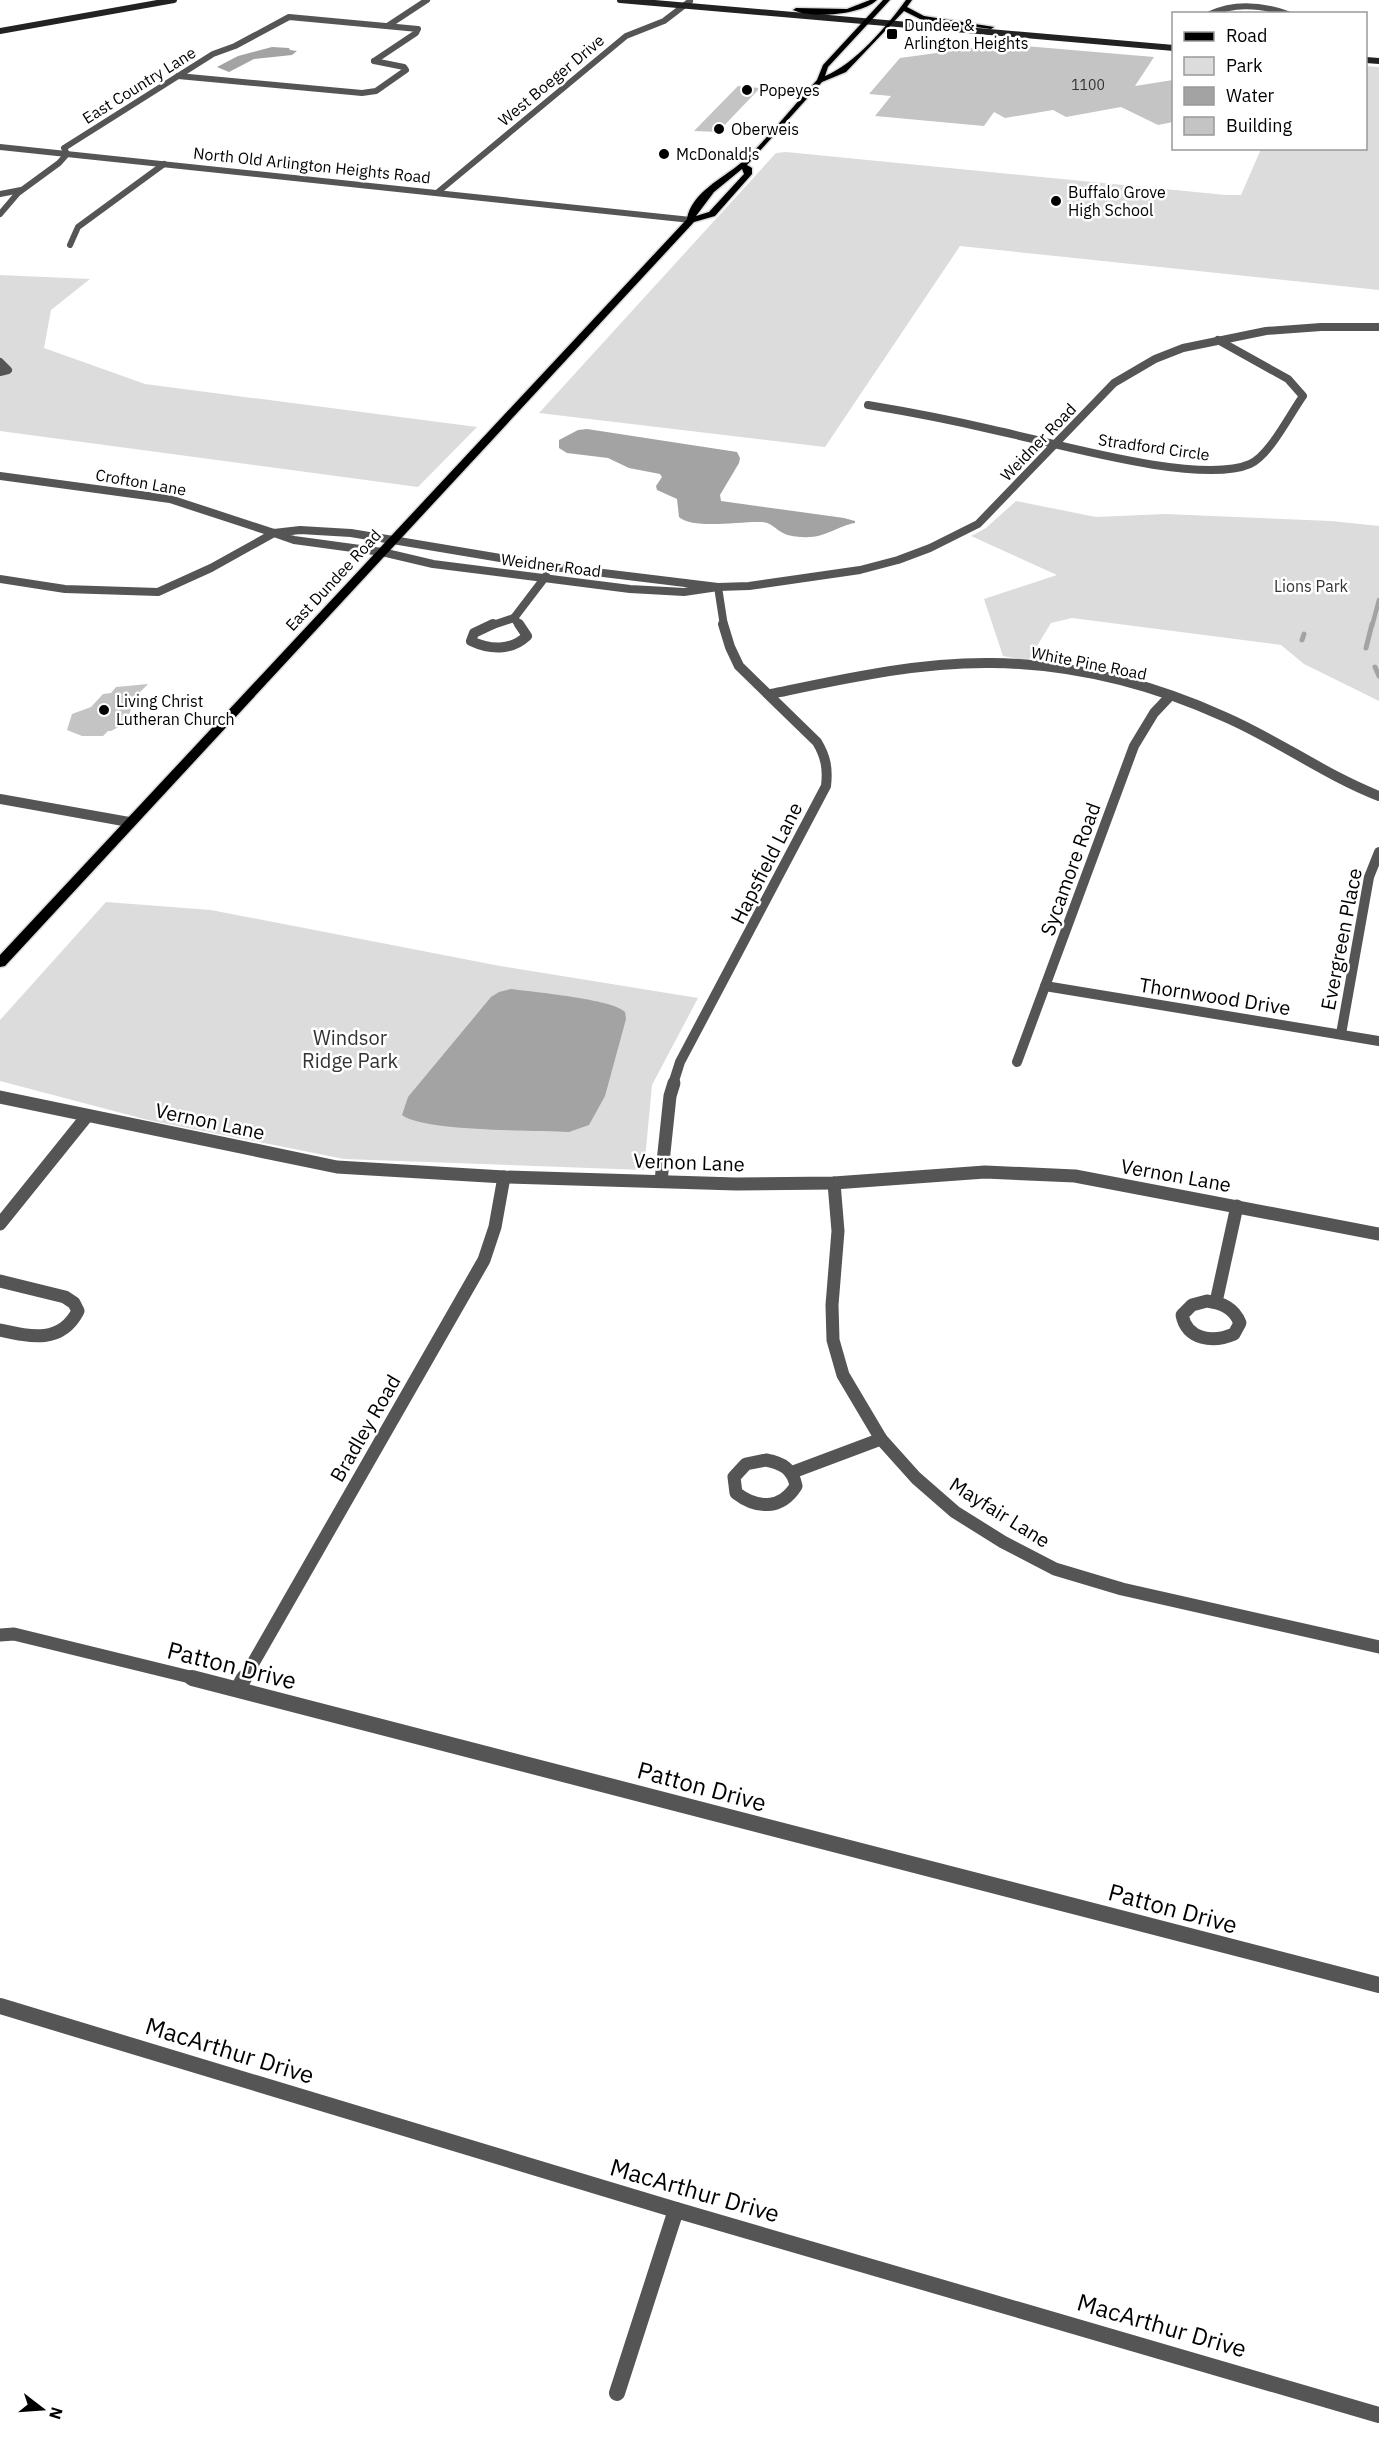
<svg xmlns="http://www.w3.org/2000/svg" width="1379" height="2451" font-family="'IBM Plex Sans',sans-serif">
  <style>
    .green { fill: #dcdcdc }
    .water { fill: #a3a3a3 }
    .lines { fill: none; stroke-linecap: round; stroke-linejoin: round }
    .stream-far1 { stroke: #a3a3a3; stroke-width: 4.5 }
    .stream { stroke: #a3a3a3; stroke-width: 5 }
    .building { fill: #c4c4c4 }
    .primary-casing { stroke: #dbdbdb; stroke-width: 3 }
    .street-far4 { stroke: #555; stroke-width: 6 }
    .street-far3 { stroke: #555; stroke-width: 8 }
    .street-far2 { stroke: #555; stroke-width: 10 }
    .street-far1 { stroke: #555; stroke-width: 13 }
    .street { stroke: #555; stroke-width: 16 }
    .secondary { stroke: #222; stroke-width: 6 }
    .primary { fill: #000; fill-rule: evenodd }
    .poi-dot { fill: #000; stroke: #fff; stroke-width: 2 }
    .labels { text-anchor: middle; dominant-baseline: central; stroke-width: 5; stroke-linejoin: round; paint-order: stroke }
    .far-number-label { font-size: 14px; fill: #313131 }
    .far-poi-label { font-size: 16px; fill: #000; stroke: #fff; text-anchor: start }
    .far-street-label { font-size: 16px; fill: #000; stroke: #fff }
    .far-park-label { font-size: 16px; fill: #333; stroke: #fff }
    .street-label { font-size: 20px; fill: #000; stroke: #fff }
    .park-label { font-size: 20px; fill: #333; stroke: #fff }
    .near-street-label { font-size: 24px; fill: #000; stroke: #fff }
  </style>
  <rect width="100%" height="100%" fill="#fff"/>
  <g class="green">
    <polygon points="1366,66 1379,67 1379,290 960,246 825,447 539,413 776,153 786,152 1226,195 1241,195 1261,149 1366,148"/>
    <polygon points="0,275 90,279 51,310 44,348 145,384 477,427 418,487 0,431"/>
    <polygon points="1016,501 1096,517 1165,514 1331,521 1379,526 1379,701 1304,664 1281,645 1072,618 1051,623 1028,661 1003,656 984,599 1057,575 971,536 986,528"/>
    <polygon points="106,902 211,910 500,966 698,998 652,1085 644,1170 344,1159 148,1120 0,1081 0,1020"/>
  </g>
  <g class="water">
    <polygon points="272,47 289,48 290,50 297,51 292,55 254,59 229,72 217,67 238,56"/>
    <path d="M587,429L737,452L740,458L739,463L720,495L721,501L844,518L855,521V523C837,526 824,539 802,537C798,537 789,536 785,534C775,530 772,522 761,522C741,521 694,530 679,517L677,499L657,490L656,486L662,477L660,474L629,468L608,458L567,453L559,448V440L578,430Z"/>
    <path d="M511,989C532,992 613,999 625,1012L626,1019L605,1096L589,1125L569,1132C537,1130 424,1132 402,1115L408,1097L491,997L499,992Z"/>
  </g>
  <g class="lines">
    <polyline class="stream-far1" points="1372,626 1379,600"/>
    <g class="stream">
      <polyline points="1302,640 1304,634"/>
      <polyline points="1366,648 1372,624"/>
      <polyline points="1375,667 1379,676"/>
    </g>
  </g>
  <g class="building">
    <polygon points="989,43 1154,57 1135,86 1173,80 1173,122 1158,125 1121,107 1066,117 1053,110 1005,118 994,112 984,126 875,116 891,96 869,94 900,58 987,46"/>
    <polygon points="738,86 760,88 718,132 694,131"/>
    <polygon points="148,684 135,697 139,700 132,707 126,723 111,731 108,731 103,736 82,736 67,730 72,714 91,707 103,694 111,693 116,687"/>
  </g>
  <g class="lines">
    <defs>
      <g id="primary">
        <path d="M870,0H877C861,15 811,19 793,10L796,8L847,9Z"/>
        <path d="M883,0H890L828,67L825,76C855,64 887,26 906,0H912L907,7L924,16L994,27L991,29L922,20L904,11L846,72L822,82L747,165L752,168V174L715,216L694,222L5,966L0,967V955L687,219C691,193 723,178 741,163C766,141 793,106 817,80L823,65ZM742,169L744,174L709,212L696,216L714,192Z"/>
      </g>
    </defs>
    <use href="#primary" class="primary-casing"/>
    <g class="street-far4">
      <path d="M1210,14C1235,2 1262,5 1288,14"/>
      <polyline points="389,25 427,0"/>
      <polyline points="178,76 362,93 376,91 406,70 404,67 374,61"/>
      <polyline points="0,147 691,220"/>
      <polyline points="438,192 626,36 664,21 690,1"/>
      <polyline points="0,194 21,190"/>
      <polyline points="0,214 18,193 59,163 67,154 64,148 213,54 235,46 289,17 418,29 416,33 374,61"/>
      <polyline points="70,245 78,227 164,164"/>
    </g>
    <g class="street-far3">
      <polyline points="0,362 8,370 0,372"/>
      <path d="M868,405C910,412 952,420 994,430C1051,442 1200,486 1250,464C1270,455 1290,414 1303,396L1288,379L1218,340"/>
      <polyline points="0,476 170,499 274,533"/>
      <polygon points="300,530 351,533 554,567 718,587 684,592 630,589 433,564 382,552 294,540 274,533"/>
      <polyline points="0,579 65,589 158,592 211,568 274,533"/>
      <polyline points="718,587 749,586 860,570 898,560 930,548 978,524 1114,383 1155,359 1183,348 1266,331 1321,327 1379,327"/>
      <polyline points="718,587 724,626"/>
      <polyline points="514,618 520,626"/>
      <polyline points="514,618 546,576"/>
      <polyline points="490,626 514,618"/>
    </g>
    <g class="street-far2">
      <path d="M493,624L474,633L471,641C490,650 511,651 527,636L519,624"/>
      <path d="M771,694C843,679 917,662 992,663C1072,664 1152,684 1225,717C1278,740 1325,775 1379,796"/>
      <polyline points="0,799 129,822"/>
      <polyline points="1045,986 1379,1041"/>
      <polyline points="1341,1034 1369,877 1379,852"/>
      <polyline points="1017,1062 1134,746 1154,713 1170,696"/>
      <path d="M673,1084L680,1062L826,786C828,769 826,757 817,742L739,666L730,647L723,624"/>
    </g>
    <g class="street-far1">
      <polyline points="0,1097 337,1167 504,1177 736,1184 834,1183 985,1172 1075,1176 1379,1234"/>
      <polyline points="661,1181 670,1096 674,1083"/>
      <polyline points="834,1183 838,1231 832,1305 833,1340 843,1375 881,1439 916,1478 955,1512 1003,1542 1055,1569 1122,1589 1379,1647"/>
      <polyline points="0,1224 87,1116"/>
      <path d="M0,1281L65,1297L74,1303L78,1311C61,1344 31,1337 0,1330"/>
      <path d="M1207,1301C1222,1303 1234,1308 1240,1323L1234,1334C1213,1343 1187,1340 1182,1315L1192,1305Z"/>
      <polyline points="1216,1302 1237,1206"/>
      <path d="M766,1460C782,1463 793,1469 796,1486C781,1510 757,1509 736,1493L734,1477L746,1464Z"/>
      <polyline points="793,1472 881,1439"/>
      <polyline points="0,1635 14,1634 198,1679"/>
      <polyline points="244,1679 484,1260 495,1227 504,1177"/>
    </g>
    <g class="street">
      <polyline points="192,1678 1379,1985"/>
      <polyline points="238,1689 244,1678"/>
      <polyline points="0,2006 676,2210 1379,2415"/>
      <polyline points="617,2393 676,2210"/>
    </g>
    <g class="secondary">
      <polyline points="620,0 1174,48"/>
      <polyline points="0,31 174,0"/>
      <polyline points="1366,60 1379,61"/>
    </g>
    <use href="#primary" class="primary"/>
  </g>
  <g class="poi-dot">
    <rect x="886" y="28" width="12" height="12" rx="3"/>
    <circle cx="747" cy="90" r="6"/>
    <circle cx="719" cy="129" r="6"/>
    <circle cx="664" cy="154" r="6"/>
    <circle cx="1056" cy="201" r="6"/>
    <circle cx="104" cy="710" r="6"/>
  </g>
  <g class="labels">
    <g class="far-number-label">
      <text x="1088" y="85">1100</text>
    </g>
    <g class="far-poi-label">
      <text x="904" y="25">Dundee &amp;<tspan x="904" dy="18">Arlington Heights</tspan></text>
      <text x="759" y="90">Popeyes</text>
      <text x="731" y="129">Oberweis</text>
      <text x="676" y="154">McDonald's</text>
      <text x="1068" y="192">Buffalo Grove<tspan x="1068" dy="18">High School</tspan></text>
      <text x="116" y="701">Living Christ<tspan x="116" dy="18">Lutheran Church</tspan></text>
    </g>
    <g class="far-street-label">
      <text transform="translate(551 80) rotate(-40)">West Boeger Drive</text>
      <text transform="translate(139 85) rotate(-32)">East Country Lane</text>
      <text transform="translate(312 165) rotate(6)">North Old Arlington Heights Road</text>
      <text transform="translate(1038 442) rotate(-46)">Weidner Road</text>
      <text transform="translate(1154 447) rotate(8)">Stradford Circle</text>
      <text transform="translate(141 482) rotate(10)">Crofton Lane</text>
      <text transform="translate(551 565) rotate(7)">Weidner Road</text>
      <text transform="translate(333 580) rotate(-47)">East Dundee Road</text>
      <text transform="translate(1089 663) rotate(11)">White Pine Road</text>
    </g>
    <g class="far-park-label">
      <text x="1311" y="586">Lions Park</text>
    </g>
    <g class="street-label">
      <text transform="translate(766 863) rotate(-63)">Hapsfield Lane</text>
      <text transform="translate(1070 869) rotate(-70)">Sycamore Road</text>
      <text transform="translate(1341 939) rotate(-79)">Evergreen Place</text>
      <text transform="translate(1215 996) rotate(9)">Thornwood Drive</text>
      <text transform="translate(210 1121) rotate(12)">Vernon Lane</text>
      <text transform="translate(689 1162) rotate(2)">Vernon Lane</text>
      <text transform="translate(1176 1175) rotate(10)">Vernon Lane</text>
      <text transform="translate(365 1428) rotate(-60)">Bradley Road</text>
      <text transform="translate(1000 1512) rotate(32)">Mayfair Lane</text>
    </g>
    <g class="park-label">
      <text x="350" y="1037">Windsor<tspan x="350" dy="23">Ridge Park</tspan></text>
    </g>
    <g class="near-street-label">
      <text transform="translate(232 1665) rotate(14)">Patton Drive</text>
      <text transform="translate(702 1786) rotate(15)">Patton Drive</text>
      <text transform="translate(1173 1908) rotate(15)">Patton Drive</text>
      <text transform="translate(230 2050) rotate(17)">MacArthur Drive</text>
      <text transform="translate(695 2190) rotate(16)">MacArthur Drive</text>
      <text transform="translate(1162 2325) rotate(16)">MacArthur Drive</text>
    </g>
  </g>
  <rect x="1172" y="12" width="195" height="138" fill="#ffffff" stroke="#999999" stroke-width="1.5"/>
  <rect x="1184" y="32" width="30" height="9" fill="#000000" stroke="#999999" stroke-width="1.5"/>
  <text x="1226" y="42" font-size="18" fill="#000000">Road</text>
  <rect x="1184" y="57" width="30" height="18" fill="#dcdcdc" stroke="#999999" stroke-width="1.5"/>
  <text x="1226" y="72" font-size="18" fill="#000000">Park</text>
  <rect x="1184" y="87" width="30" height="18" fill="#a3a3a3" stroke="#999999" stroke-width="1.5"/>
  <text x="1226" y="102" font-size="18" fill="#000000">Water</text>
  <rect x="1184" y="117" width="30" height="18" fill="#c4c4c4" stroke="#999999" stroke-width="1.5"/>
  <text x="1226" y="132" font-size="18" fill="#000000">Building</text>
  <g transform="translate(42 2409) rotate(107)" stroke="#ffffff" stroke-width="4.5" paint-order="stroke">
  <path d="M0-4.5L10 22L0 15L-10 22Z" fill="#000000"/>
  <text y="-9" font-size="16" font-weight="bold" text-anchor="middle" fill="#000000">N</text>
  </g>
</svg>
